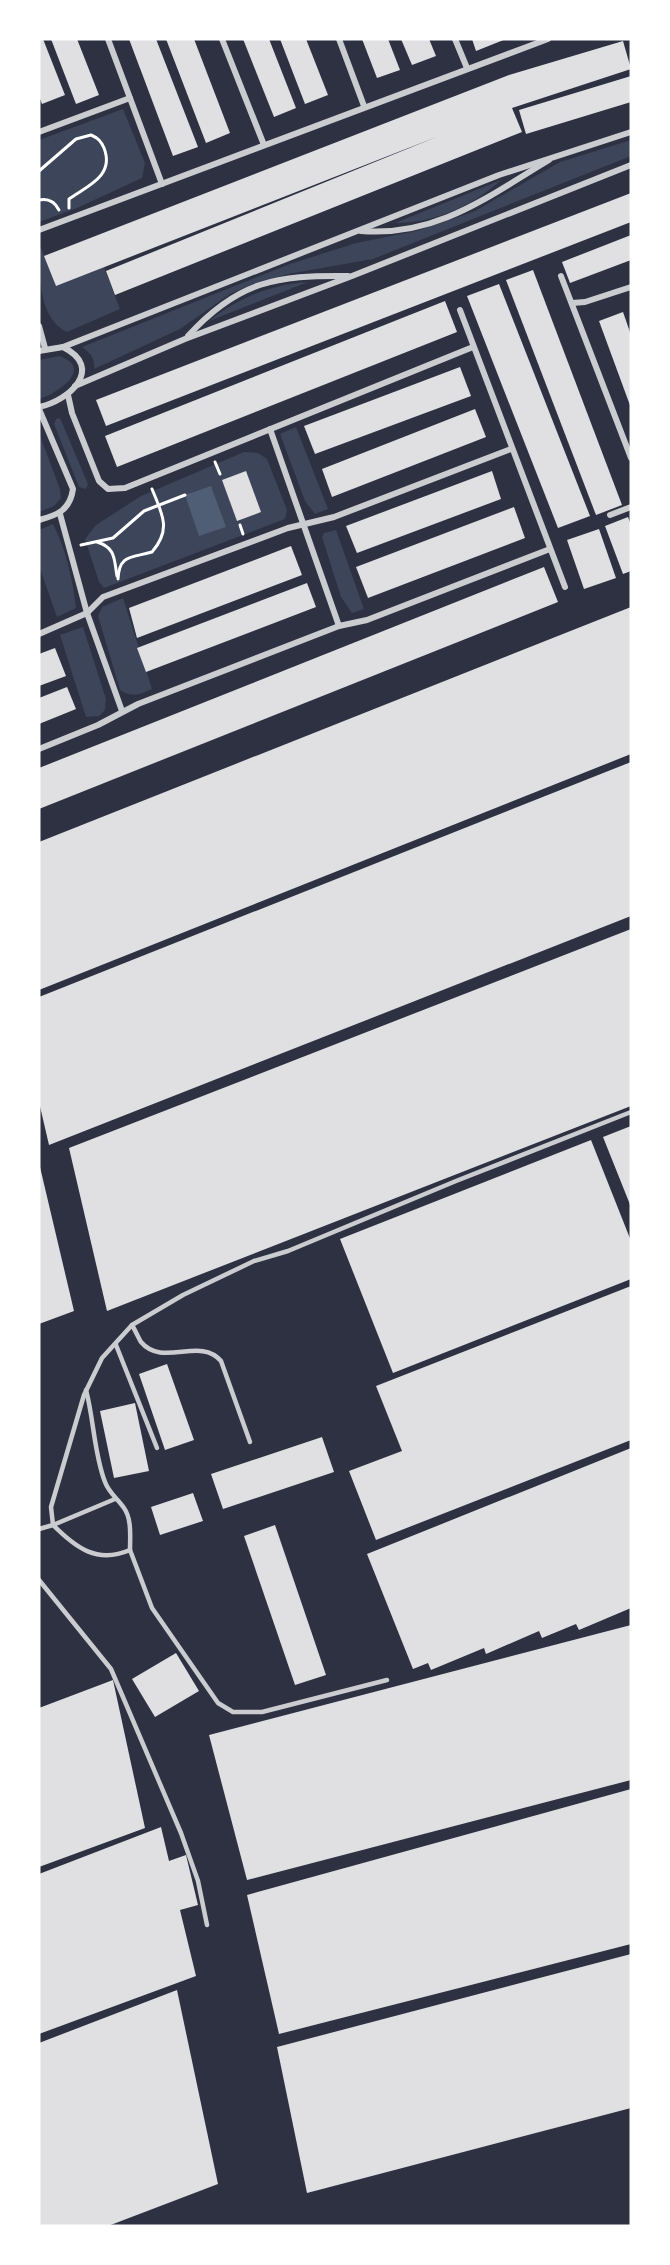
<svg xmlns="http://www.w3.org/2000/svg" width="670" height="2265" font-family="'DM Sans',sans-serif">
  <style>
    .green { fill: #3c4559 }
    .water { fill: #4f5d75 }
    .building { fill: #e0e0e3 }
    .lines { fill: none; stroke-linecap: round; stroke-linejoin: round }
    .path { stroke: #fff; stroke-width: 3 }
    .service { stroke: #caccd0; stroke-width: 4.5 }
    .minor { stroke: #caccd0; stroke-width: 6 }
  </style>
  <rect width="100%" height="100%" fill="#2d3142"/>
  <g class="green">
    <polygon points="123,109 145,163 142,178 77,208 39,222 39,140"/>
    <path d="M631,140V156L373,259L288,274L248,286L230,294L180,329L94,369C95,358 91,354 82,347L290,264L356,243L416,231L456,218L475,211L560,162Z"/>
    <path d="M501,180C473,206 434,223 395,223Z"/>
    <path d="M41,248L56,285L104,267L120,309L67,332C39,319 39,276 39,249Z"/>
    <path d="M308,282L209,321C238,298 272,284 308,282Z"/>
    <path d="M59,356C95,368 57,394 39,399V360Z"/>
    <polygon points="60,418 88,484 86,489 79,487 54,424 56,419"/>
    <polygon points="296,427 328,509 315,514 305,501 280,434"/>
    <polygon points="39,433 60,489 61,498 54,506 39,512"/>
    <polygon points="244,452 258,453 267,459 287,510 285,519 104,588 99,582 85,539 96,525 141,496"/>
    <path d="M53,524C66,549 73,581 76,608L57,617L39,566V530Z"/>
    <polygon points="336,530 364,609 352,613 341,597 322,537 324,533"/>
    <path d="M123,598L152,689C139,695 132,698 120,690L98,616L102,607Z"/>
    <polygon points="83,627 106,699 105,710 99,716 86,717 60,635"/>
  </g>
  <polygon class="water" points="211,486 226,527 199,536 185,495"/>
  <g class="building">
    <polygon points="39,39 43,39 65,95 42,104 39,96"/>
    <polygon points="51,39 77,39 99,95 76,104"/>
    <polygon points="129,39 156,39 198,147 173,156"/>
    <polygon points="166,39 194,39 230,133 206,143"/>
    <polygon points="243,39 269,39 296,108 274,117"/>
    <polygon points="280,39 306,39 328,95 305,104"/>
    <polygon points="362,39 388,39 400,70 377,78"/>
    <polygon points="401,39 429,39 436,56 412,65"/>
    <polygon points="472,39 506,39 476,51"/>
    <polygon points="623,41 631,69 512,108 522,132 115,295 106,271 439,136 56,286 44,256 509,75"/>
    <polygon points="631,76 631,102 526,134 519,110"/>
    <polygon points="631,193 631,222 106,426 96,400"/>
    <polygon points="631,235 631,260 570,283 562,262"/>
    <polygon points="533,270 622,505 596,515 506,280"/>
    <polygon points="499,284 590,516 558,528 467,296"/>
    <polygon points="445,301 457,332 117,467 105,436"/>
    <polygon points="623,312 631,335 631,408 599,321"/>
    <polygon points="460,367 471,396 315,454 304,426"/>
    <polygon points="475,409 486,437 332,497 322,469"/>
    <polygon points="246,471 261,512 237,521 222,480"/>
    <polygon points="492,471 501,499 357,553 346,526"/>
    <polygon points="514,507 525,538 368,598 356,567"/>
    <polygon points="628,517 631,525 631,571 623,574 605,526"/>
    <polygon points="599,529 616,578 584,589 567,540"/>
    <polygon points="291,546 302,575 137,638 129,608"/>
    <polygon points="544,567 558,602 39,809 39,768"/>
    <polygon points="307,583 316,607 146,672 137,648"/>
    <polygon points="631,607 631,754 39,990 39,842"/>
    <polygon points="55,648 66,676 39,686 39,654"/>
    <polygon points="67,687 76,709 39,724 39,698"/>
    <polygon points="631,762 631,916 49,1145 39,1102 39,997"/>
    <polygon points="631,929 631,1106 107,1311 69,1148"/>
    <polygon points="631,1126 631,1207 603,1137"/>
    <polygon points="591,1140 631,1241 631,1279 393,1373 340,1239"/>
    <polygon points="40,1167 74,1311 39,1324 39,1168"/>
    <polygon points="631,1286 631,1440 376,1540 349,1471 402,1451 376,1386"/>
    <polygon points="167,1364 194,1440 165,1450 139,1374"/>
    <polygon points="135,1403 149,1471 114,1478 100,1411"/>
    <polygon points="322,1437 334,1472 223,1509 211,1474"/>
    <polygon points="631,1448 631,1608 579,1630 576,1624 542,1638 539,1631 486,1654 484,1648 431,1670 428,1663 413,1669 367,1554"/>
    <polygon points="193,1493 203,1521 160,1535 151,1507"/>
    <polygon points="275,1525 326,1675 295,1685 244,1536"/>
    <polygon points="631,1625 631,1780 247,1880 209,1735"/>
    <polygon points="176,1653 199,1691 155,1717 132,1679"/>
    <polygon points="113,1680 145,1828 39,1867 39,1708"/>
    <polygon points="631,1789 631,1944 279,2034 247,1895"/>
    <polygon points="161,1827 169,1861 186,1855 198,1905 180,1910 196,1976 39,2034 39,1874"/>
    <polygon points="631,1954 631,2108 307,2193 277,2047"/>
    <polygon points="177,1990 218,2184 108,2226 39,2226 39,2043"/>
  </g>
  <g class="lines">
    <g class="path">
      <path d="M39,171L76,139L91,135C98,138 101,141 104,148C115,176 87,186 69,199V208"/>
      <path d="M39,200C49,198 55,202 59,210"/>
      <polyline points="215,462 220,474"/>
      <polyline points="240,525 243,534"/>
      <path d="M97,542C116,548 114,559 117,576"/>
      <polyline points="81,545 113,538 144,511 185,495"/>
      <path d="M118,579C119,554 132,558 152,552C172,529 162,514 152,489"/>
    </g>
    <g class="service">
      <path d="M132,1325C135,1330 138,1337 141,1342C163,1368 200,1336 221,1361L250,1442"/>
      <polyline points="116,1345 157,1448"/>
      <path d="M86,1390C94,1420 94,1454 105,1482C109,1493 118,1499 124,1508C132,1519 130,1537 130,1550"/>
      <path d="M115,1499L53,1525C76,1548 97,1564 130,1550L152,1608L218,1703L233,1712H262L387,1680"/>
      <polyline points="39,1529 53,1525 51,1507 84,1395 102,1358 132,1325 183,1295 254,1261 288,1251 456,1181 631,1112"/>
      <polyline points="39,1580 111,1669 181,1833 198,1881 207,1925"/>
    </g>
    <g class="minor">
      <polyline points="108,39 162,184"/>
      <polyline points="222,39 264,145"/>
      <polyline points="339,39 364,106"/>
      <polyline points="455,39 467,68"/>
      <polyline points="39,132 130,98"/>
      <polyline points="39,230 548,39"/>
      <path d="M361,231C437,237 487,197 549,160"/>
      <polyline points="561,276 631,458"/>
      <polyline points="572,303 585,302 631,287"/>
      <polyline points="460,310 565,587"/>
      <polyline points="39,326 45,348"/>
      <path d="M188,336C238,281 276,275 348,276"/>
      <polyline points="63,347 499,175 631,132"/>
      <path d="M39,351L63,347C105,368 69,401 39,407"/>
      <polyline points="75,386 185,339 352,276 631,165"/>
      <polyline points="68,395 72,413 99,481 108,489 125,488 473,347"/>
      <path d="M39,409L73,489C70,510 58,515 39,520"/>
      <polyline points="270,429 339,626"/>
      <polyline points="60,514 87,613 122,711"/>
      <polyline points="610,515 631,507"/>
      <polyline points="39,634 87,613 103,597 288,528 334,517 511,449"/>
      <polyline points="39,749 98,725 138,704 339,626 367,620 550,549"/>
    </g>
  </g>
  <rect width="670" height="2265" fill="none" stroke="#ffffff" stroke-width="81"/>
</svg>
